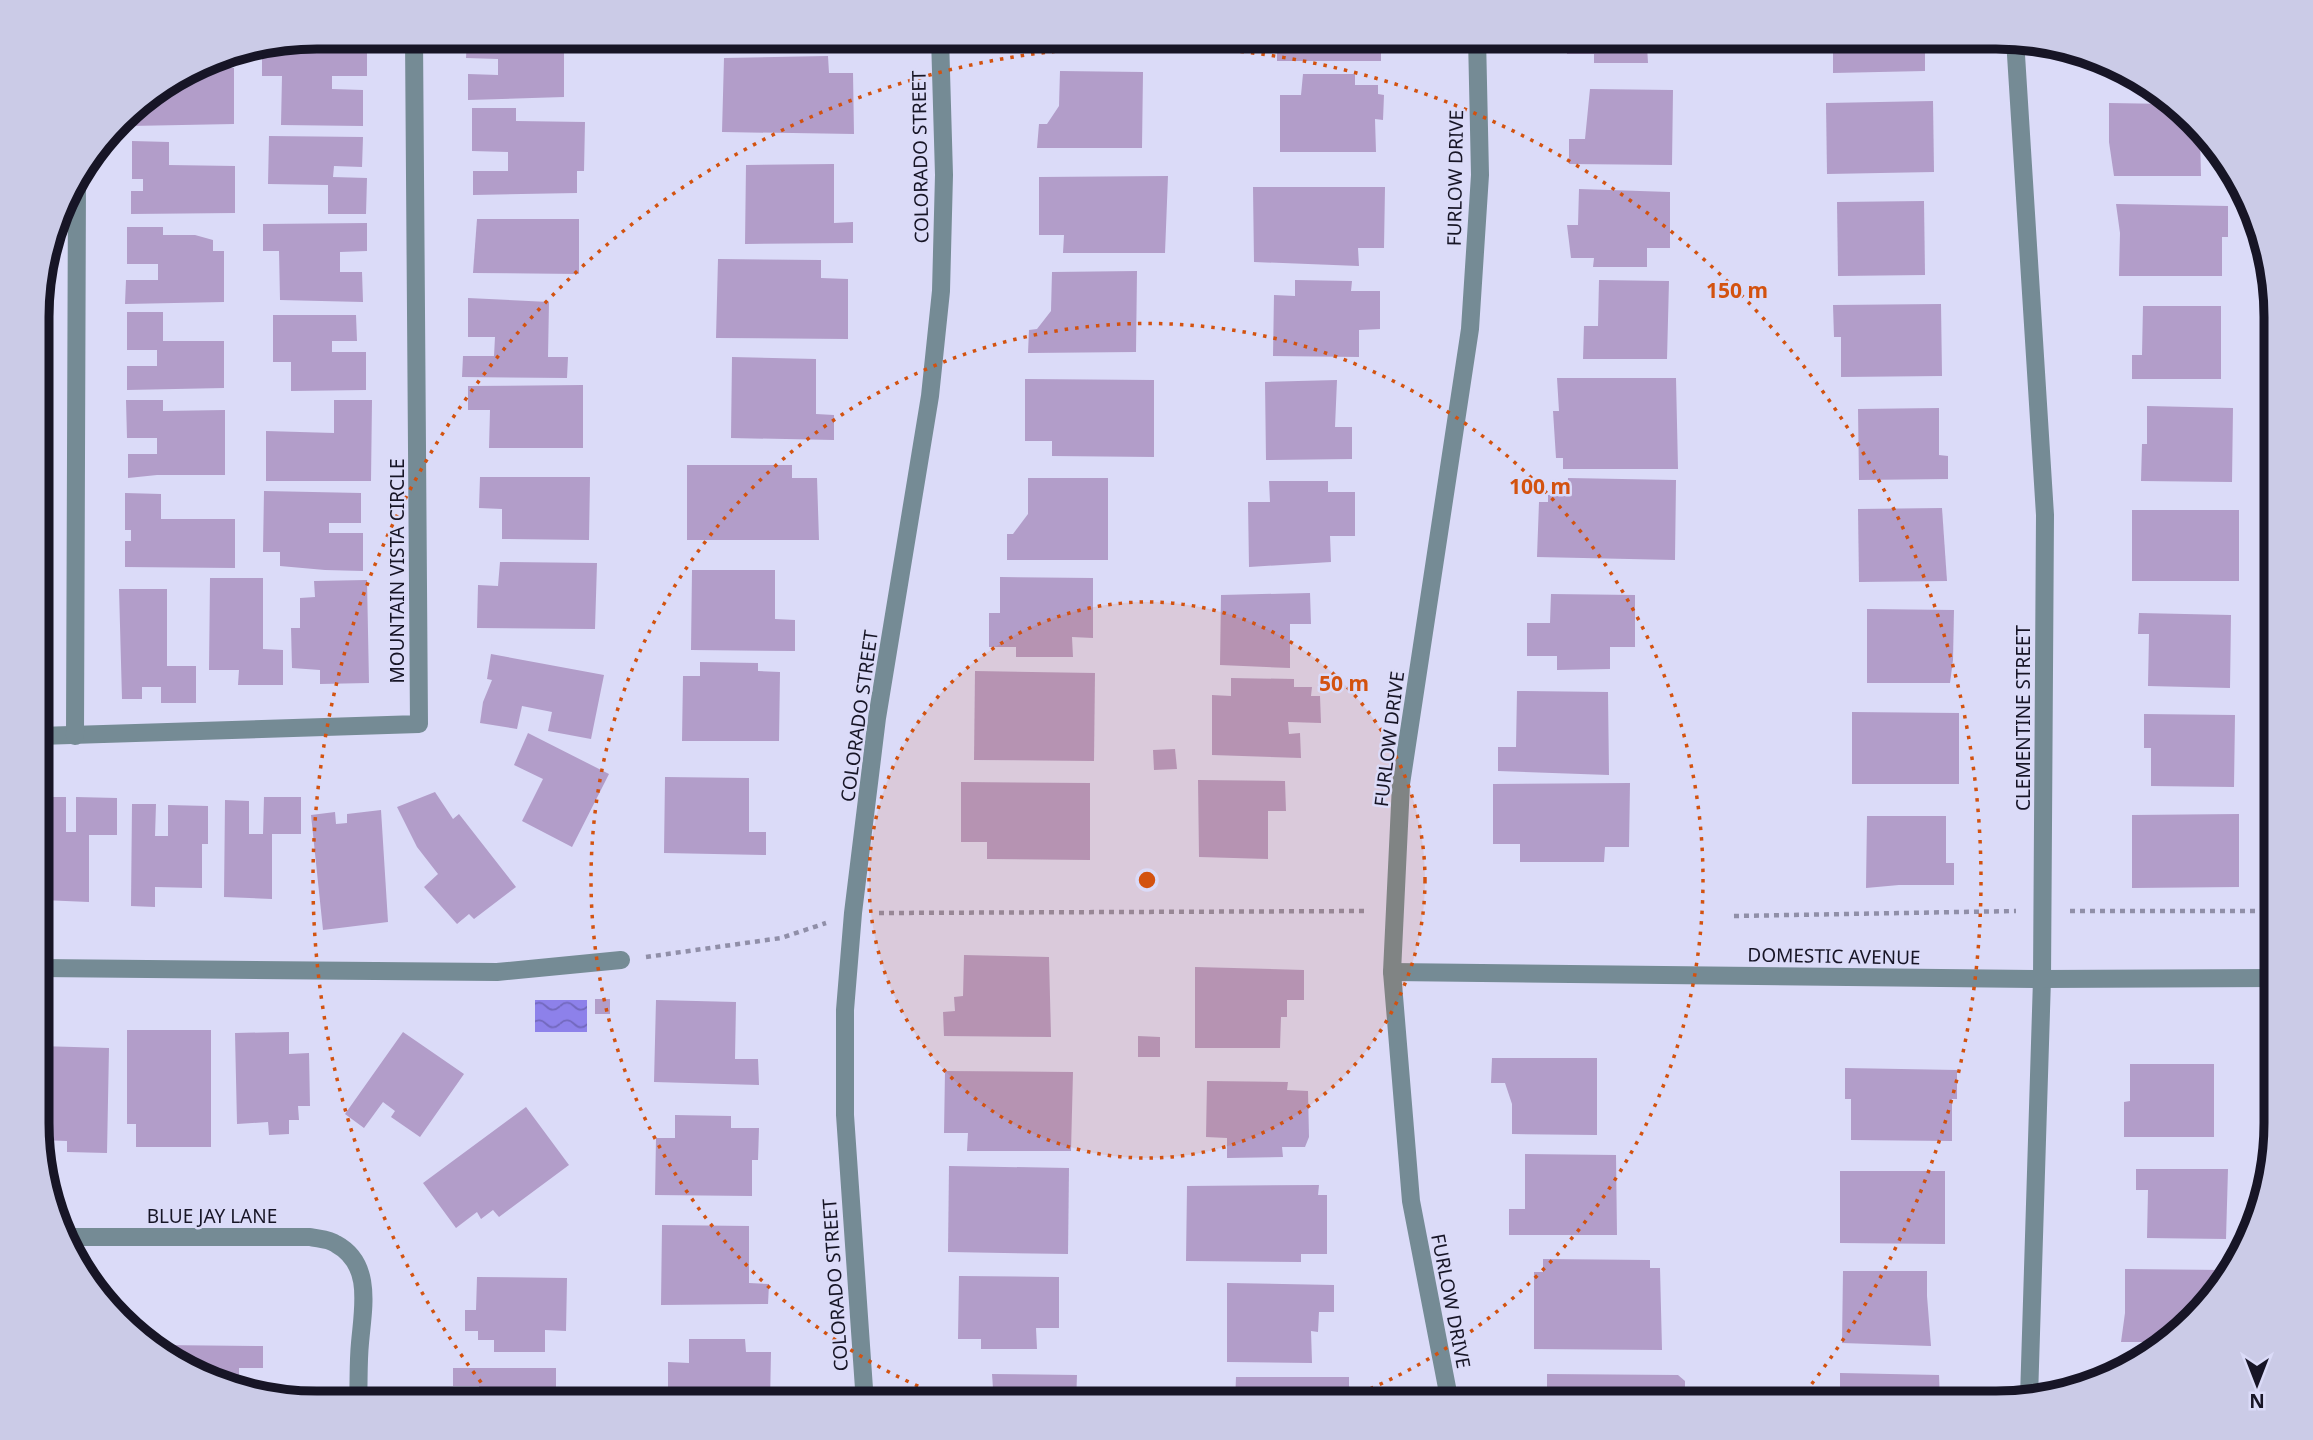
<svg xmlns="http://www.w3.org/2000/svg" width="2313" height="1440" font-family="'Noto Sans',sans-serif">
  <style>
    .park { fill: url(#park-tufts) }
    .water { fill: url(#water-waves) }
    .building { fill: #b29dc9 }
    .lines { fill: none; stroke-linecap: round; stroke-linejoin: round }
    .path { stroke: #908fa8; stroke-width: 4.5; stroke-dasharray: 5 5; stroke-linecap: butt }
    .lane { stroke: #758b95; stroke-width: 18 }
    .street { stroke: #758b95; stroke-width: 18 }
    .ring { fill: none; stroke: #d3520f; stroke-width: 3.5; stroke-dasharray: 3.5 7 }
    .labels { text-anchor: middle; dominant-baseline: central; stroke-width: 5; stroke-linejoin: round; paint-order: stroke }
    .street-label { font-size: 19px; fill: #171526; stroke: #dbdbf8 }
    .rim { fill: none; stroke: #171526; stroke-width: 9 }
    .centre { fill: #d3520f; stroke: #dbdbf8; stroke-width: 3.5 }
    .ring-label { font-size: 21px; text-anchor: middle; font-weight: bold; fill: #d3520f; stroke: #dbdbf8; stroke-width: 5; stroke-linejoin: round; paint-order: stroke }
  </style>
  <defs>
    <pattern id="park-tufts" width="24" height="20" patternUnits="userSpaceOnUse" patternTransform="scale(1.75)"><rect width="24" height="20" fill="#ee82bf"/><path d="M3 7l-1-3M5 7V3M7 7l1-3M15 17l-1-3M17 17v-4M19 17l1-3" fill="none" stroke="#cb6fa4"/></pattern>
    <pattern id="water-waves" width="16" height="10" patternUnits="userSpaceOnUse" patternTransform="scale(1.75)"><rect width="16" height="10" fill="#8d81ea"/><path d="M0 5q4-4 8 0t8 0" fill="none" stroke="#7268bd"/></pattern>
  </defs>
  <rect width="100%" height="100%" fill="#dbdbf8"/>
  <polygon class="park" points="48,251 45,570 39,570 39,281"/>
  <rect class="water" x="535" y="1000" width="52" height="32"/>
  <g class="building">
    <polygon points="467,37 503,37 503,50 564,51 564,97 468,100 468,74 498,75 498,59 466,58"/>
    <polygon points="1062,37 1118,37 1117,44 1062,44"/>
    <rect x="1277" y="37" width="104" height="24"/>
    <polygon points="1566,37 1670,37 1670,46 1647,46 1648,63 1594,63 1594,54 1567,54"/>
    <polygon points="1833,37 1913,37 1913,47 1925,48 1925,71 1833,73"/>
    <polygon points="367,45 367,76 332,76 332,89 363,90 363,126 281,125 282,76 262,76 262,48 336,48"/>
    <polygon points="828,56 829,73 853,73 854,134 722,132 724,58"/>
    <polygon points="215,57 215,68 234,68 234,124 130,126 130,109 132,107 140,102 161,102 161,88 210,58"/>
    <polygon points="1060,71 1143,72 1142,148 1037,148 1039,124 1047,124 1059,106"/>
    <polygon points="1303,74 1355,74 1355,85 1378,85 1378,94 1384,95 1383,120 1375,119 1376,152 1280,152 1280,95 1301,95"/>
    <polygon points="1590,89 1673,90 1672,165 1569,164 1569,139 1585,139"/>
    <polygon points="1933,101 1934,172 1827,174 1826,103"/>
    <polygon points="2109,103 2170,104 2200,136 2201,176 2114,176 2109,142"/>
    <polygon points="472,108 516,108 516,121 585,122 584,171 577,171 577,193 473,195 473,171 508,171 508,152 472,151"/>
    <polygon points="269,136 363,137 362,167 334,166 333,177 367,178 366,214 328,214 328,185 268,184"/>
    <polygon points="132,141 169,142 169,165 235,166 235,213 131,214 131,191 143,191 143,179 132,179"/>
    <polygon points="834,164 834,223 853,222 853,243 745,244 746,165"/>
    <polygon points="1168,176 1165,253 1063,253 1064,235 1039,235 1039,177"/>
    <polygon points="1253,187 1385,187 1384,248 1358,248 1359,266 1254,262"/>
    <polygon points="1579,189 1670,192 1670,248 1647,248 1647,267 1593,267 1594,258 1571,258 1567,225 1578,225"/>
    <polygon points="1924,201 1925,275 1838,276 1837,202"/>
    <polygon points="2116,204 2228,206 2228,237 2222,237 2222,276 2119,276 2120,233"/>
    <polygon points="477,219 579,219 579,274 473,273"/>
    <polygon points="367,223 367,251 340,252 340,272 362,272 363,302 280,300 279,251 263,251 263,224"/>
    <polygon points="127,227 163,227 163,235 195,235 213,240 213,251 224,251 224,302 125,304 126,280 158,280 158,264 127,264"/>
    <polygon points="718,259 821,260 821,278 848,279 848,339 716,338"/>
    <polygon points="1137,271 1136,352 1028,353 1029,330 1037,329 1051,311 1052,272"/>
    <polygon points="1295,280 1352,281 1351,291 1380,291 1380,329 1359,330 1359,357 1273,356 1274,295 1295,296"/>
    <polygon points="1599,280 1669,281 1667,359 1583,359 1584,326 1598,326"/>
    <polygon points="468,298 549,302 548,357 568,357 567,378 462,377 463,356 494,356 495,337 468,337"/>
    <polygon points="1941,304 1942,376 1841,377 1841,337 1834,337 1833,305"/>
    <polygon points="2143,306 2221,306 2221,379 2132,379 2132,355 2142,355"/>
    <polygon points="127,312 163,312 163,341 224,341 224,388 127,390 127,366 157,366 157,350 127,350"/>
    <polygon points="273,315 356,315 357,341 332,341 332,352 366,352 366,390 291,391 291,362 273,362"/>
    <polygon points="732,357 816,359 816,414 834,415 834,440 731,438"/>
    <polygon points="1557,378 1676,378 1678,469 1563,469 1563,458 1556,458 1553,411 1559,411"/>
    <polygon points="1025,379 1154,380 1154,457 1052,456 1052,441 1025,441"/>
    <polygon points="1337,380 1335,427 1352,427 1352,459 1266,460 1265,382"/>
    <polygon points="583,385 583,448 489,448 490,410 468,410 468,386"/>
    <polygon points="126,400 163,400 163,411 225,410 225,475 157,475 128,478 128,454 157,454 157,438 127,438"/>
    <polygon points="334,400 372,400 371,481 266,481 266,431 334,433"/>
    <polygon points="2147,406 2233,408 2232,482 2141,481 2142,444 2147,444"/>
    <polygon points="1939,408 1939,455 1948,456 1948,479 1859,480 1858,409"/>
    <polygon points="687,465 792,465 792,478 817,478 819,540 687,540"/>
    <polygon points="480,477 590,477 589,540 502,539 502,509 479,508"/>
    <polygon points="1028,478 1108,478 1108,560 1007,560 1007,534 1013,534 1028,514"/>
    <polygon points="1568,478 1676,480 1675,560 1537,557 1539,502 1548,502 1548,495 1567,494"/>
    <polygon points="1269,481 1328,481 1328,492 1355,492 1355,536 1330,536 1331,562 1249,567 1248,502 1270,502"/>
    <polygon points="264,491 361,493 361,523 329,523 329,533 363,533 363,571 325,570 280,566 280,552 263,552"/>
    <polygon points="125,493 161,494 161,519 235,519 235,568 125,567 125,541 131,541 131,530 125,530"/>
    <polygon points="1942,508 1947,581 1859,582 1858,509"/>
    <rect x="2132" y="510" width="107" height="71"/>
    <polygon points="500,562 597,563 595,629 477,628 478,585 498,586"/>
    <polygon points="692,570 775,570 775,619 795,620 795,651 691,650"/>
    <polygon points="1000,577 1093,578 1093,638 1072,637 1073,657 1016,657 1016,647 989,647 989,613 1000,613"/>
    <polygon points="210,578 263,578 263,649 283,650 283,685 238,685 239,670 209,670"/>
    <polygon points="367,580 369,683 320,684 320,670 292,668 291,628 300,628 300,598 315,597 314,581"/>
    <polygon points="119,589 167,589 167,666 196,666 196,703 161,703 161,687 142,687 142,699 122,699"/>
    <polygon points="1310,593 1311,624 1290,624 1290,668 1220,665 1221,595"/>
    <polygon points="1551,594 1635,595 1635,647 1610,647 1610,669 1557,670 1557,656 1527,656 1527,623 1550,623"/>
    <polygon points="1867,609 1954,610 1953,660 1950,683 1867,683"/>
    <polygon points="2139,613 2231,615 2230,688 2148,686 2149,634 2138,634"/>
    <polygon points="491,654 604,675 591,739 548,731 552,712 522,706 517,729 480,723 483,702 492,680 487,679"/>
    <polygon points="700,662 758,663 758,671 780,672 779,741 682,741 683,676 700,676"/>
    <polygon points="975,671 1095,673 1094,761 974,760"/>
    <polygon points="1231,678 1294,679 1294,687 1312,687 1311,696 1320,696 1321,723 1288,722 1289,734 1300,733 1301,758 1212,755 1212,695 1231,696"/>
    <polygon points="1517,691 1608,692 1609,775 1498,771 1498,747 1516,747"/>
    <polygon points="1852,712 1959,713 1959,784 1852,784"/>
    <polygon points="2144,714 2235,715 2234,787 2151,786 2151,748 2144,748"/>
    <polygon points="528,733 609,774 572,847 522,821 543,779 514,765"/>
    <polygon points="1175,749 1177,769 1154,770 1153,750"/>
    <polygon points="665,777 749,778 749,832 766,832 766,855 664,853"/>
    <polygon points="1198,780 1285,781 1286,811 1268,811 1268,859 1199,857"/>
    <polygon points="961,782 1090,783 1090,860 987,859 987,842 961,842"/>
    <polygon points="1630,783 1629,847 1605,847 1604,862 1520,862 1520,844 1493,844 1493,784"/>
    <polygon points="435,792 453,819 459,814 516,887 474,919 469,914 457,924 424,887 438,874 417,847 397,807"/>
    <polygon points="43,797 66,797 66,832 76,832 76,797 117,798 117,835 89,835 89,902 42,900"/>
    <polygon points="264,797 301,797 301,834 272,834 272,899 224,897 225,800 249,801 249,834 263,834"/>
    <polygon points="132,804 156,804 155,836 168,836 168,805 208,806 208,844 202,844 202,888 155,887 155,907 131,906"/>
    <polygon points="381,810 388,922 323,930 311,815 335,812 336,824 347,823 347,814"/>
    <polygon points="2239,814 2239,887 2132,888 2132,815"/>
    <polygon points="1867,816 1946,816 1946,863 1954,863 1954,885 1899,885 1866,888"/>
    <polygon points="964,955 1049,957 1051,1037 944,1036 943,1012 955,1011 954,997 963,996"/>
    <polygon points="1195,967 1304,970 1304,1000 1287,1000 1287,1017 1281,1017 1280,1048 1195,1048"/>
    <rect x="595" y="999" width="15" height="15"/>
    <polygon points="656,1000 736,1002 735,1059 758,1059 759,1085 654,1082"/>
    <polygon points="127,1030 211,1030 211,1147 136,1147 136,1124 127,1124"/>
    <polygon points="289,1032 289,1054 309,1053 310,1106 298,1106 299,1120 289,1120 289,1134 269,1135 268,1122 237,1124 235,1033"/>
    <polygon points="403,1032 464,1074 420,1137 391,1117 395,1111 383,1102 364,1128 345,1114"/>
    <polygon points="1138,1036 1160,1037 1160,1057 1138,1057"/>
    <polygon points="39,1046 109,1048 107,1153 67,1152 67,1141 39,1140"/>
    <polygon points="1492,1058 1597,1058 1597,1135 1512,1134 1512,1104 1505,1083 1491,1083"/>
    <polygon points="2130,1064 2214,1064 2214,1137 2124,1137 2124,1102 2130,1101"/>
    <polygon points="1845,1068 1957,1070 1957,1099 1952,1099 1952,1141 1851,1140 1851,1099 1845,1099"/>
    <polygon points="945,1071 1073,1072 1071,1151 967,1151 968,1133 944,1133"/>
    <polygon points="1207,1081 1288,1082 1287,1090 1308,1091 1309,1137 1305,1147 1282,1147 1283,1157 1227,1158 1227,1138 1206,1137"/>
    <polygon points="526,1107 569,1165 499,1217 493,1210 481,1219 477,1212 456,1228 423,1183"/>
    <polygon points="675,1115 731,1116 731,1128 759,1128 758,1160 752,1160 752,1196 655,1195 656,1138 675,1138"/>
    <polygon points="1525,1154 1616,1155 1617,1235 1509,1235 1509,1209 1525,1209"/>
    <polygon points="949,1166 1069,1168 1068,1254 948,1252"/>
    <polygon points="2136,1169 2228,1169 2226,1239 2147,1238 2148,1190 2136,1190"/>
    <polygon points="1840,1171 1945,1171 1945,1244 1840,1243"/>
    <polygon points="1319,1185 1318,1195 1327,1195 1327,1254 1301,1254 1301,1262 1186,1261 1187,1186"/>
    <polygon points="662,1225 749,1226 749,1283 769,1284 768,1304 661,1305"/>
    <polygon points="1543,1259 1650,1260 1650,1268 1660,1268 1662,1350 1534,1349 1534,1272 1543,1272"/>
    <polygon points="2125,1269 2224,1270 2224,1283 2161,1342 2121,1342 2125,1313"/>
    <polygon points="1843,1271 1927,1271 1927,1296 1931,1346 1842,1343"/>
    <polygon points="959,1276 1059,1277 1059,1328 1036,1328 1037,1349 981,1349 981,1339 958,1339"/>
    <polygon points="477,1277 567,1278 566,1331 545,1330 545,1352 494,1352 494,1340 478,1340 478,1331 465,1331 465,1310 476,1310"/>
    <polygon points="1227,1283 1334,1285 1334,1312 1319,1312 1318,1332 1311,1331 1312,1363 1227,1362"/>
    <polygon points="689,1339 745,1339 746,1352 771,1352 770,1403 668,1403 668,1362 689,1363"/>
    <polygon points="159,1345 263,1346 263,1368 239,1368 239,1391 162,1356 159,1354"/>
    <polygon points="453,1368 556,1368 556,1403 479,1403 479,1386 453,1386"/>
    <polygon points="1840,1373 1939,1375 1940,1403 1840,1403"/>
    <polygon points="992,1374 1077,1375 1076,1403 994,1403"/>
    <polygon points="1547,1374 1678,1375 1685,1381 1685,1403 1547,1403"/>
    <polygon points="1236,1377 1349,1377 1349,1386 1355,1396 1366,1396 1366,1403 1235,1403"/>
  </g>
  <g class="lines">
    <g class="path">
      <polyline points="2070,911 2276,911"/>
      <polyline points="879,913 1367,911"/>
      <polyline points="1734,916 2016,911"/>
      <polyline points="646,957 781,938 826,923"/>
    </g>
    <polyline class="lane" points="39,968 497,972 621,960"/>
    <g class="street">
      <polyline points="2015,39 2045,515 2042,979 2029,1398"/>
      <polyline points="39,736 419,724 414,37"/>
      <polyline points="75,736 77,178"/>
      <polyline points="1392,972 2042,979 2276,978"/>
      <path d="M68,1237H310C318,1239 329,1239 336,1244C373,1264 363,1308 360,1343C358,1363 359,1383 358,1403"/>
      <polyline points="865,1403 845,1115 845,1010 853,913 877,718 930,396 941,291 944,175 940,37"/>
      <polyline points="1450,1403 1411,1201 1392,972 1401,784 1470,329 1480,175 1477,37"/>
    </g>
  </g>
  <circle cx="1147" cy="880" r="278" fill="#d3520f" fill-opacity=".12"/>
  <g class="ring">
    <circle cx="1147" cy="880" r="278"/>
    <path d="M957 1402A556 556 0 1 1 1337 1402"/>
    <path d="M494 1399A834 834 0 1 1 1800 1399"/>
  </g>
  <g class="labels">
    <g class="street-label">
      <text transform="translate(920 157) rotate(-91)">COLORADO STREET</text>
      <text transform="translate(1455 178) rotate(-89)">FURLOW DRIVE</text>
      <text transform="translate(397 571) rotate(-90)">MOUNTAIN VISTA CIRCLE</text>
      <text transform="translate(859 716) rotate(-82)">COLORADO STREET</text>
      <text transform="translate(2023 718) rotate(-90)">CLEMENTINE STREET</text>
      <text transform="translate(1389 739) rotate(-83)">FURLOW DRIVE</text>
      <text transform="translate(1834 956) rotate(1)">DOMESTIC AVENUE</text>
      <text x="212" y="1216">BLUE JAY LANE</text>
      <text transform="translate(835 1285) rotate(-94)">COLORADO STREET</text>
      <text transform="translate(1451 1301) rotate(79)">FURLOW DRIVE</text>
    </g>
  </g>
  <path d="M0 0H2313V1440H0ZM317 49H1996A268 268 0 0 1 2264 317V1123A268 268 0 0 1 1996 1391H317A268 268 0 0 1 49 1123V317A268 268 0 0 1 317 49Z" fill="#cbcbe7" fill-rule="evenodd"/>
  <path class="rim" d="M317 49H1996A268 268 0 0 1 2264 317V1123A268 268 0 0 1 1996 1391H317A268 268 0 0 1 49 1123V317A268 268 0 0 1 317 49Z"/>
  <circle cx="1147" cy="880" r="10" class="centre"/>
  <g class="ring-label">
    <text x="1737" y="298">150 m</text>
    <text x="1540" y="494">100 m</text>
    <text x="1344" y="691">50 m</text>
  </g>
  <g transform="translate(2257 1384) rotate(180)" stroke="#dbdbf8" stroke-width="5" paint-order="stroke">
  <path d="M0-5L12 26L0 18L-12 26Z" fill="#171526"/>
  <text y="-10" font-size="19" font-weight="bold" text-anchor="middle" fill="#171526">N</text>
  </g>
</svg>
